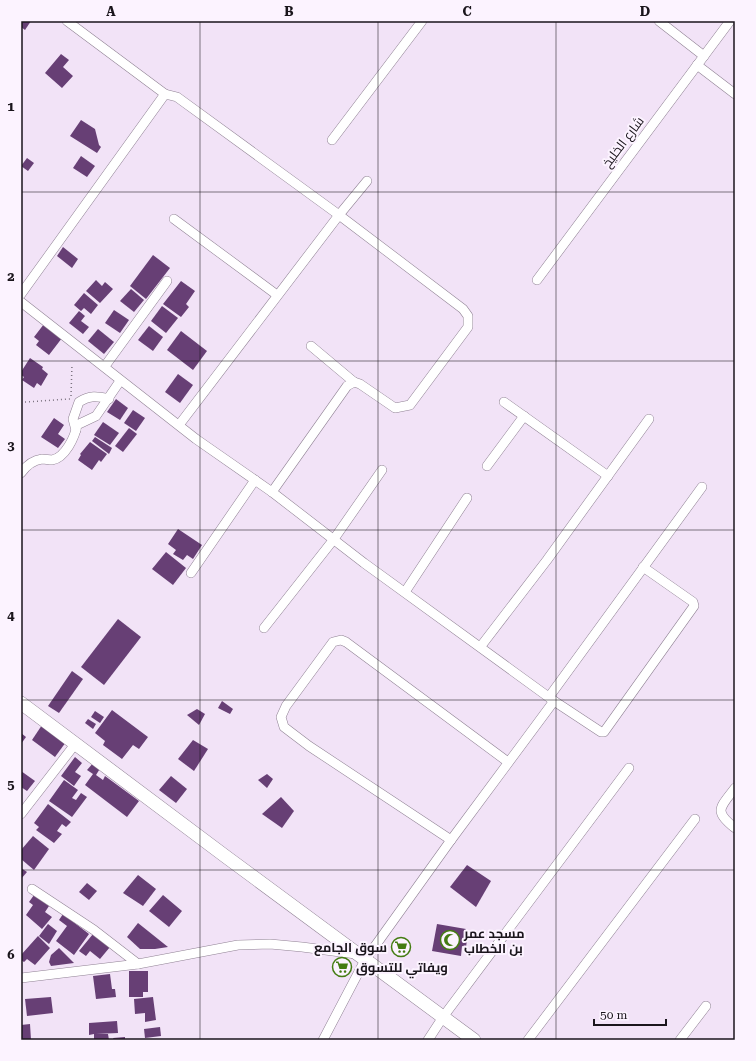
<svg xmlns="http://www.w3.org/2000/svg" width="756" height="1061" font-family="'Roboto Serif',Cairo,serif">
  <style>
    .building { fill: #673f75 }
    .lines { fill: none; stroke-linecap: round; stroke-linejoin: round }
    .street-casing { stroke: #908294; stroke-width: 10 }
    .secondary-casing { stroke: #908294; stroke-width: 14 }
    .path { stroke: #7b727f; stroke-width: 1.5; stroke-dasharray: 1 3; stroke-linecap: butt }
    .street { stroke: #fff; stroke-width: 9 }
    .secondary { stroke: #fff; stroke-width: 13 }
    .grid { fill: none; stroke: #1a151c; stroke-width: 1; stroke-opacity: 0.55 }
    .labels { text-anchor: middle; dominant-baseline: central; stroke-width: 4; stroke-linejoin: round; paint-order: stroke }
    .street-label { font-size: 13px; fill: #1a151c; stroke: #fcf3ff }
    .poi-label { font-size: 13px; font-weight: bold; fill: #1a151c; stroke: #fcf3ff; text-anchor: start }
    .neatline { fill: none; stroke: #1a151c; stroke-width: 1.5 }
    .grid-label { font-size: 13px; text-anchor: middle; font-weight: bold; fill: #1a151c }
  </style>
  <rect width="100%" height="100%" fill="#f2e3f7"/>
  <g class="building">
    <polygon points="21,21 31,21 25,30 21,27"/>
    <polygon points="61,54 69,60 63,67 73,76 62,88 45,73"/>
    <polygon points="81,120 95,129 99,145 101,147 97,153 70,136"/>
    <polygon points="81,156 95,166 87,177 73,168"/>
    <polygon points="27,158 34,163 28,171 21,166"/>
    <polygon points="63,247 78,259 72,268 57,256"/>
    <polygon points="153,255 170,268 146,299 130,286"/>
    <polygon points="96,280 102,286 105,282 113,289 100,303 86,291"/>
    <polygon points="181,281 195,291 186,304 189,307 181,317 163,304"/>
    <polygon points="131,289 144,300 134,312 120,301"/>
    <polygon points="84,293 98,305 91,314 84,308 81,311 74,305"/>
    <polygon points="162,306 178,318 166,333 151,321"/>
    <polygon points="114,310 129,320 120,333 105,323"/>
    <polygon points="79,311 85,316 81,321 89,327 83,334 69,323"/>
    <polygon points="44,324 62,338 49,355 36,345 39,341 34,337"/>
    <polygon points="149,326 163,337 153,351 138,340"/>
    <polygon points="98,329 114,342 104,354 88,341"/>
    <polygon points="181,331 207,351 193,370 167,350"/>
    <polygon points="30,358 43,367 42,369 48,374 41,386 37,383 34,388 22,380 24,377 21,375 21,372"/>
    <polygon points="178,374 193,385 180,403 165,392"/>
    <polygon points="116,399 128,408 120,420 107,412"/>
    <polygon points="133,410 145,418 136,431 124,423"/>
    <polygon points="54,418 64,425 58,434 65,439 58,448 41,437"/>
    <polygon points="103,422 119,433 110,445 94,435"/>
    <polygon points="129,428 137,434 123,452 115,446"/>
    <polygon points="95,437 112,448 109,454 92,441"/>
    <polygon points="90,442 107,454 101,462 99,460 92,470 78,460 81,455 80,454"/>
    <polygon points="178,529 202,545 193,559 187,555 183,560 173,554 176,550 168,544"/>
    <polygon points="166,552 186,568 173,585 152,569"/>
    <polygon points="118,619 141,637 104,685 81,667"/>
    <polygon points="72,671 83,679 59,713 48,706"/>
    <polygon points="222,701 233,709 230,714 218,708"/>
    <polygon points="197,709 205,714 199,725 187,715"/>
    <polygon points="112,710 148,737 139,749 133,745 122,759 103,745 105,741 95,733"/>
    <polygon points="95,711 104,717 100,723 91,717"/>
    <polygon points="88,719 96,724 93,729 85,723"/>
    <polygon points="42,725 66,742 55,757 32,740"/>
    <polygon points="21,733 26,737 21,744"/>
    <polygon points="193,740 208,749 194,771 178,759"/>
    <polygon points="75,757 82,763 75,772 81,776 74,786 61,776"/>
    <polygon points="94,762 101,767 96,775 103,780 105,776 139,801 127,817 85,785 93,774 87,770"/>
    <polygon points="21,771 35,781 27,791 21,787"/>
    <polygon points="267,774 273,779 267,788 258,780"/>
    <polygon points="171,776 187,789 176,803 159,790"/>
    <polygon points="64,780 78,790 72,798 76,800 81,793 87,797 72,817 49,801"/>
    <polygon points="281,797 294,811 282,828 262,814"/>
    <polygon points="48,804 71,822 66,827 62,824 57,831 62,834 54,843 36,830 39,827 34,823"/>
    <polygon points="33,836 49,849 34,870 21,859 21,850"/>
    <polygon points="467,865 491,881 476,907 450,887"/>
    <polygon points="21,868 27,872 21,879"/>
    <polygon points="138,875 156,889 143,906 123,893"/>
    <polygon points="87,883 97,891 89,900 79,892"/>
    <polygon points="34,895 49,906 45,912 52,917 42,929 26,915 33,905 29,902"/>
    <polygon points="163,895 182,911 169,927 149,911"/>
    <polygon points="63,914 89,934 74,955 56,941 67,926 59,920"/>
    <polygon points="138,923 168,947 155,949 140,949 127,937"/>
    <polygon points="48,924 57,931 49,944 39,936"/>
    <polygon points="437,924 466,929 464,940 467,940 466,947 462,946 461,956 432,951"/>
    <polygon points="93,934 110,947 100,959 90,951 86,956 79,951"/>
    <polygon points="38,936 50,948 35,965 27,959 24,962 21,960 21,955"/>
    <polygon points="59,948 74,963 51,966 49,962 51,955"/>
    <polygon points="129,971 148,971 148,992 143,992 143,997 129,997"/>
    <polygon points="110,974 112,989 115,989 116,997 96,999 93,976"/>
    <polygon points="51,997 53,1013 27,1016 25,999"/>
    <polygon points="153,997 156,1020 145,1022 145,1013 135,1014 134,999"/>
    <polygon points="117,1021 118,1033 96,1034 108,1034 109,1040 94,1040 94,1034 89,1035 89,1023"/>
    <polygon points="30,1024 31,1040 21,1040 21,1025"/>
    <polygon points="160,1027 161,1036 145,1038 144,1029"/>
    <polygon points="125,1037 125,1040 114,1040 113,1038"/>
  </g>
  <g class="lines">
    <defs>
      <g id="street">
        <polyline points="67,21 165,94"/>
        <polyline points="659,21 704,56"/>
        <polyline points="697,65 735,94"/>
        <polyline points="332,140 422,21"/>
        <polyline points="174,219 277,295"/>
        <polyline points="537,280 730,21"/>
        <polyline points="21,294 165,94 177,97 339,215 367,181"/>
        <polyline points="21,302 196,439 272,492 364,563 554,701 601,732 604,732 694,606 693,602 643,567"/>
        <polyline points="311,346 354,382"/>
        <polyline points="105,366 167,281"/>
        <polyline points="504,402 608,476"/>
        <polyline points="179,425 339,215 463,309 468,316 468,327 410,405 395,408 360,384 354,382 347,386 272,492"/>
        <path d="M76,430L73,419L79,402C90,395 97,396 109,399"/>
        <polyline points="487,466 524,416"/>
        <path d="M21,473C26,466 34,460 42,459C45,459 49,460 52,460C65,458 75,437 77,425L96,416L120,381"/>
        <polyline points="191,573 255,480"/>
        <polyline points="405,592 467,498"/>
        <polyline points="264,628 334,539 382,470"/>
        <polyline points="481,646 547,560 649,419"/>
        <polyline points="549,697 702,487"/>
        <path d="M735,788C720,808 713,811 735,828"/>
        <polyline points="21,814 76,743"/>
        <polyline points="451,840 309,746 284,727 281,717 286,706 333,642 341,640 346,642 508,762"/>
        <polyline points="32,889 94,930 138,964"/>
        <polyline points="21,978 138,964 238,945 270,944 302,947 356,954"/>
        <polyline points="323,1040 365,960 451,840 554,701"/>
        <polyline points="428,1040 443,1017 629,768"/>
        <polyline points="528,1040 695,819"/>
        <polyline points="680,1040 706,1006"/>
      </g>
      <polyline id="secondary" points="21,703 225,856 474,1040"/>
    </defs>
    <use href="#street" class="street-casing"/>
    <use href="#secondary" class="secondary-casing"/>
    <g class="path">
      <polyline points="71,396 72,364"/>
      <polyline points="25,402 70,399"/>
    </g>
    <use href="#street" class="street"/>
    <use href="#secondary" class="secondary"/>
  </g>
  <path class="grid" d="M200,21V1040M378,21V1040M556,21V1040M21,192H735M21,361H735M21,530H735M21,700H735M21,870H735"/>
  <defs>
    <symbol id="mosque-ring" viewBox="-11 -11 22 22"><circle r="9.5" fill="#fcf3ff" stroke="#447c12" stroke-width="1.5"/><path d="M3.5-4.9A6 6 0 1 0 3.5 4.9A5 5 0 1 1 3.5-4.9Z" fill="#447c12"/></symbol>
    <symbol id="supermarket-ring" viewBox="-11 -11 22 22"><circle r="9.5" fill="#fcf3ff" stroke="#447c12" stroke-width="1.5"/><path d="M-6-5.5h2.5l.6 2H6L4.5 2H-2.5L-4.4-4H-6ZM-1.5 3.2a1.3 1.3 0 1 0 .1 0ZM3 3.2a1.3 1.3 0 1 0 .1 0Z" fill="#447c12"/></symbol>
  </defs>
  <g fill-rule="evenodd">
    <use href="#mosque-ring" x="439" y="929" width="22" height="22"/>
    <use href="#supermarket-ring" x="390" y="936" width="22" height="22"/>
    <use href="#supermarket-ring" x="331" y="956" width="22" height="22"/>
  </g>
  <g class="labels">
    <g class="street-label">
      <text transform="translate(623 142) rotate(-53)">شارع الخليخ</text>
    </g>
    <g class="poi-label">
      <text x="464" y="933">مسجد عمر<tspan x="464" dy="15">بن الخطاب</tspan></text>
      <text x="387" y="947" text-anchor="end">سوق الجامع</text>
      <text x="356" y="967">ويفاتي للتسوق</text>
    </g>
  </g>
  <rect width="756" height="1061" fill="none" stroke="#fcf3ff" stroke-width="44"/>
  <path d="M594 1019v6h72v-6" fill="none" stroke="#1a151c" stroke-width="2"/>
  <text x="600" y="1019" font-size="12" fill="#1a151c" stroke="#fcf3ff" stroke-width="3" paint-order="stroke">50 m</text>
  <rect x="22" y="22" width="712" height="1017" class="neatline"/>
  <g class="grid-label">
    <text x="111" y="16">A</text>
    <text x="289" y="16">B</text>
    <text x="467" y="16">C</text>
    <text x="645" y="16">D</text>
    <text x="11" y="111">1</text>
    <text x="11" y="281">2</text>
    <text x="11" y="450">3</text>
    <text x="11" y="620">4</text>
    <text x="11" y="789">5</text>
    <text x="11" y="959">6</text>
  </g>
</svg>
